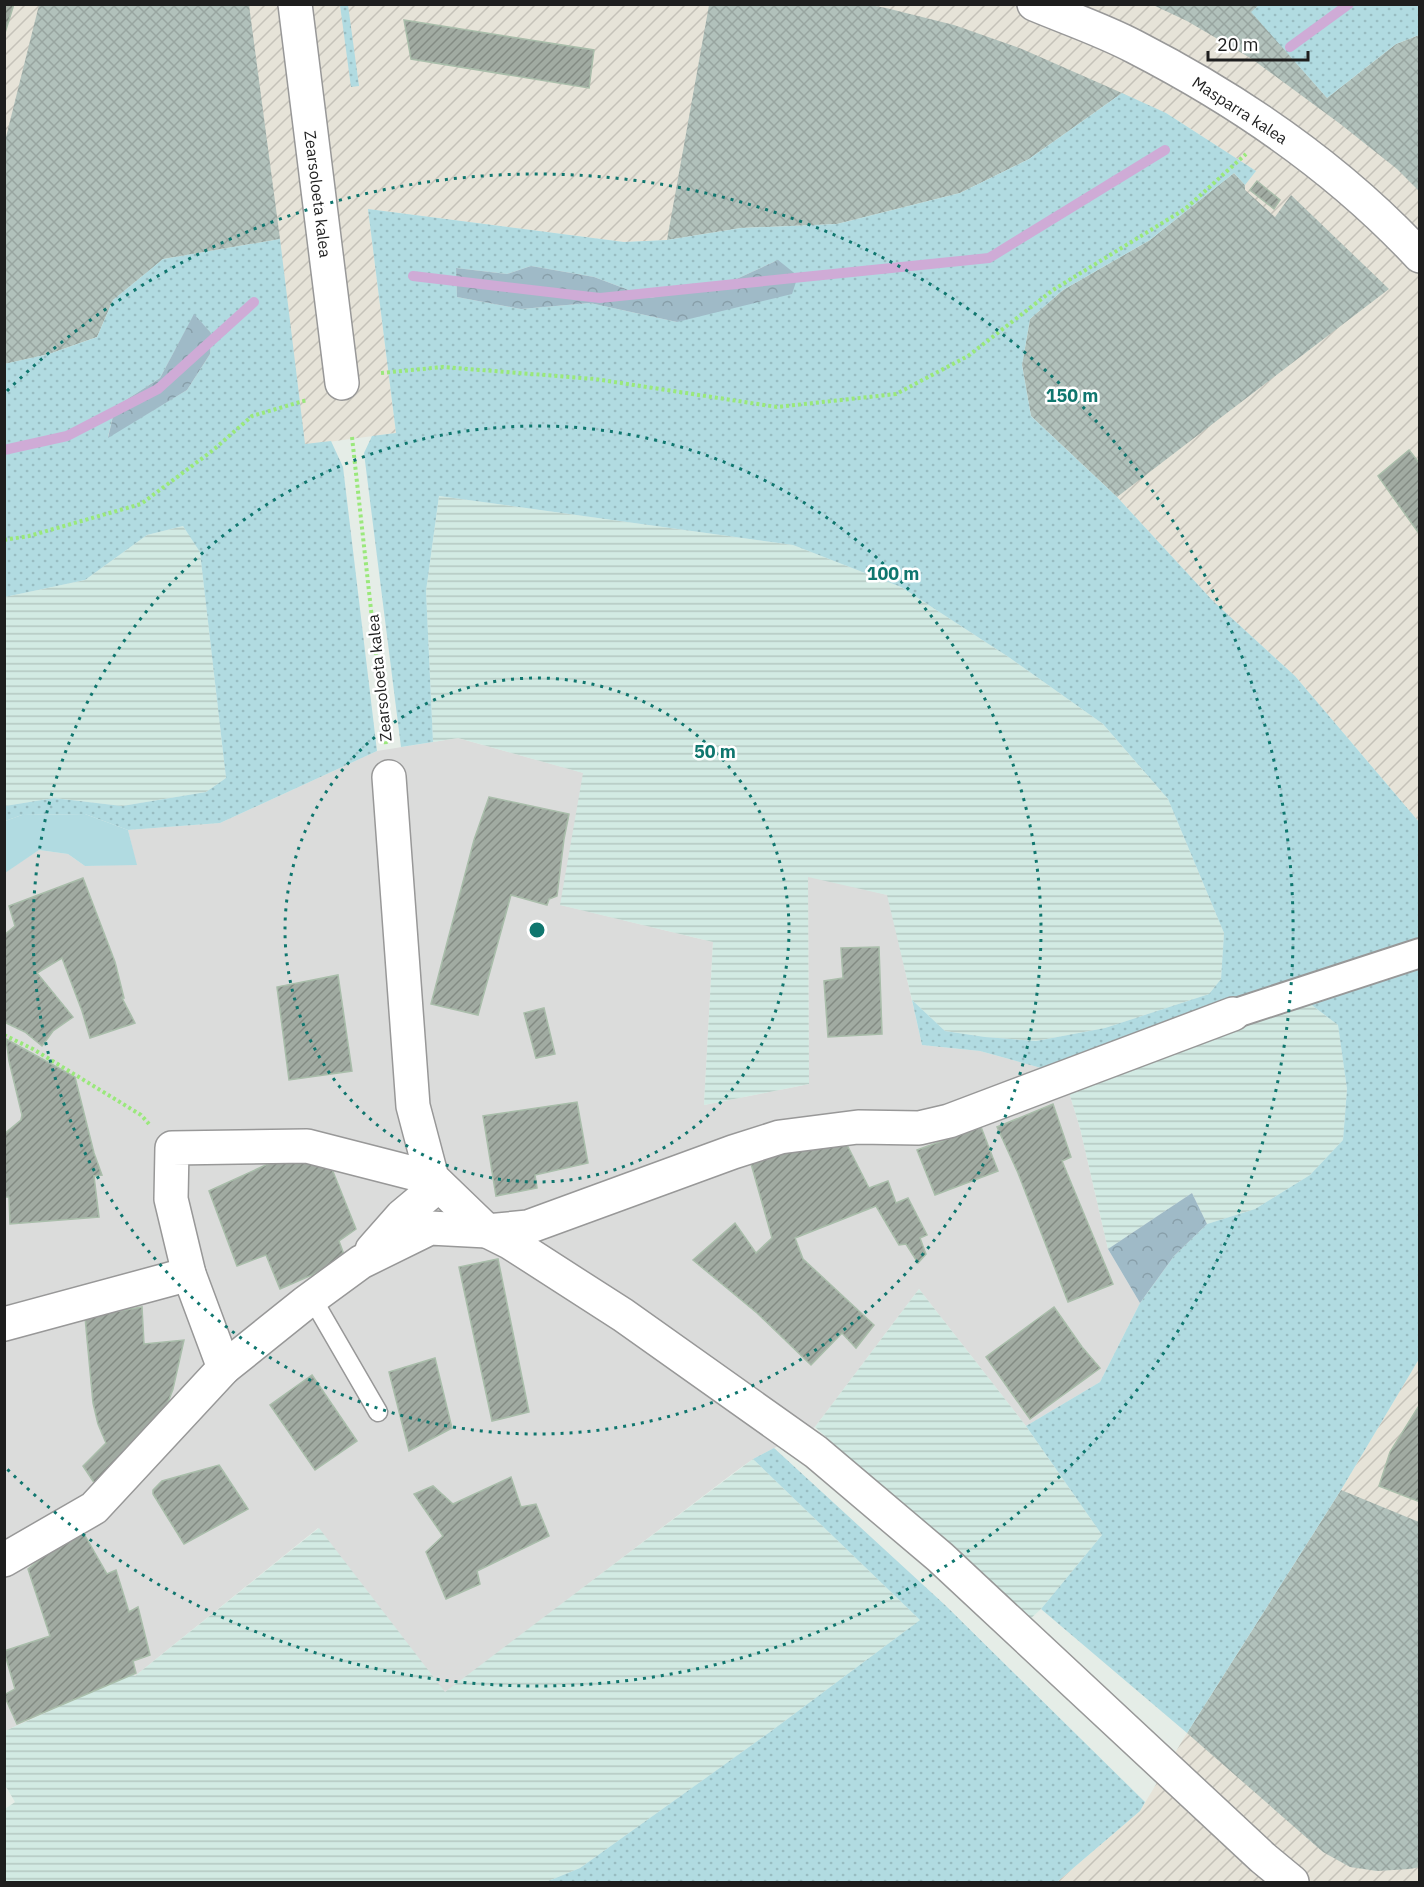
<svg xmlns="http://www.w3.org/2000/svg" width="1424" height="1887" font-family="'IBM Plex Sans',sans-serif">
  <style>
    .residential { fill: #dbdcdb }
    .industrial { fill: url(#industrial-furrows) }
    .construction { fill: url(#construction-cross-hatch) }
    .farmland { fill: url(#farmland-rules) }
    .grass { fill: url(#grass-dots); fill-rule: evenodd }
    .forest { fill: url(#forest-crowns) }
    .garden { fill: #b1dbe1 }
    .lines { fill: none; stroke-linecap: round; stroke-linejoin: round }
    .stream { stroke: #cfabd6; stroke-width: 10 }
    .building { fill: url(#building-hatch); stroke: #a9bdaa; stroke-width: 1.5 }
    .service-casing { stroke: #989898; stroke-width: 21 }
    .pedestrian-casing { stroke: #989898; stroke-width: 32 }
    .minor-casing { stroke: #989898; stroke-width: 36 }
    .path { stroke: #9ae87b; stroke-width: 4; stroke-dasharray: 3 3; stroke-linecap: butt }
    .service { stroke: #fff; stroke-width: 18 }
    .pedestrian { stroke: #fff; stroke-width: 28 }
    .minor { stroke: #fff; stroke-width: 33 }
    .ring { fill: none; stroke: #0f766e; stroke-width: 3; stroke-dasharray: 3 6 }
    .labels { text-anchor: middle; dominant-baseline: central; stroke-width: 5; stroke-linejoin: round; paint-order: stroke }
    .street-label { font-size: 16px; fill: #1e1e1e; stroke: #fff }
    .centre { fill: #0f766e; stroke: #fff; stroke-width: 3 }
    .ring-label { font-size: 18px; text-anchor: middle; font-weight: bold; fill: #0f766e; stroke: #fff; stroke-width: 5; stroke-linejoin: round; paint-order: stroke }
  </style>
  <defs>
    <pattern id="industrial-furrows" width="10" height="10" patternUnits="userSpaceOnUse" patternTransform="scale(1.5)"><rect width="10" height="10" fill="#e6e3d8"/><path d="M-1 1l2-2M0 10L10 0M9 11l2-2" fill="none" stroke="#c5c2b9"/></pattern>
    <pattern id="construction-cross-hatch" width="8" height="8" patternUnits="userSpaceOnUse" patternTransform="scale(1.5)"><rect width="8" height="8" fill="#b1c1bb"/><path d="M0 0l8 8M0 8l8-8" fill="none" stroke="#98a5a0"/></pattern>
    <pattern id="farmland-rules" width="6" height="5" patternUnits="userSpaceOnUse" patternTransform="scale(1.5)"><rect width="6" height="5" fill="#d2eae3"/><path d="M0 2.5h6" fill="none" stroke="#b4c8c2"/></pattern>
    <pattern id="grass-dots" width="8" height="8" patternUnits="userSpaceOnUse" patternTransform="scale(1.5)"><rect width="8" height="8" fill="#b1dbe1"/><path d="M2 2h.1M6 6h.1" fill="none" stroke="#98bcc1" stroke-width="1.8" stroke-linecap="round"/></pattern>
    <pattern id="forest-crowns" width="20" height="18" patternUnits="userSpaceOnUse" patternTransform="scale(1.5)"><rect width="20" height="18" fill="#9fbac7"/><path d="M2 6a3 3 0 1 1 6 0M12 15a3 3 0 1 1 6 0" fill="none" stroke="#889faa"/></pattern>
    <pattern id="building-hatch" width="6" height="6" patternUnits="userSpaceOnUse" patternTransform="scale(1.5)"><rect width="6" height="6" fill="#a1aba2"/><path d="M-1 1l2-2M0 6l6-6M5 7l2-2" fill="none" stroke="#838b83"/></pattern>
  </defs>
  <rect width="100%" height="100%" fill="#e5ede7"/>
  <polygon class="residential" points="458,738 584,773 561,905 713,942 704,1105 809,1084 808,876 888,895 922,1045 980,1051 1041,1068 1068,1089 1080,1128 1108,1249 1140,1303 1100,1382 1026,1426 919,1289 815,1427 753,1459 736,1471 445,1693 318,1528 135,1676 132,1674 5,1731 4,873 39,850 68,854 85,866 136,864 128,830 220,823 377,751"/>
  <g class="industrial">
    <polygon points="4,5 1259,5 1252,12 1327,98 1419,35 1419,822 1295,676 1213,601 1117,497 1031,416 1256,171 1166,113 667,240 624,242 368,209 396,433 305,445 113,300 97,337 5,364"/>
    <polygon points="1419,1359 1419,1882 1057,1882 1140,1811 1187,1733 1341,1490"/>
  </g>
  <g class="construction">
    <polygon points="864,4 886,8 954,25 1022,49 1122,93 1029,159 960,193 837,224 741,228 667,240 709,5"/>
    <polygon points="39,5 249,5 280,239 163,259 113,300 97,337 49,354 5,364 5,141"/>
    <polygon points="1153,5 1259,5 1252,12 1327,98 1396,44 1419,35 1419,191 1397,169 1339,123 1252,59 1187,21"/>
    <polygon points="1234,173 1245,185 1245,190 1275,217 1291,195 1389,289 1117,497 1031,416 1022,365 1030,319 1063,290 1150,240"/>
    <polygon points="1341,1490 1419,1522 1420,1867 1410,1869 1377,1871 1350,1867 1323,1852 1187,1733"/>
  </g>
  <g class="farmland">
    <polygon points="439,496 793,545 901,587 1010,658 1103,724 1168,799 1224,933 1221,979 1209,994 1105,1028 1036,1041 985,1037 945,1031 912,1000 887,895 808,877 809,1084 704,1105 713,942 560,905 583,773 458,738 433,742 426,591"/>
    <polygon points="183,526 200,551 226,778 206,792 122,806 54,798 5,806 5,597 85,580 147,535"/>
    <polygon points="1305,1000 1338,1025 1347,1089 1343,1140 1310,1175 1255,1209 1207,1224 1192,1193 1108,1249 1080,1128 1068,1089"/>
    <polygon points="919,1289 1026,1426 1102,1535 1041,1609 1029,1620 815,1427"/>
    <polygon points="753,1459 920,1620 770,1732 580,1868 546,1882 5,1882 5,1809 15,1802 5,1785 5,1731 132,1674 135,1676 319,1528 445,1692"/>
  </g>
  <g class="grass">
    <polygon points="340,5 348,5 359,86 351,87"/>
    <polygon points="1259,5 1419,5 1419,35 1396,44 1327,98 1251,12"/>
    <path d="M1122,93L1166,113L1256,171L1245,185L1234,173L1150,240L1063,290L1030,319L1022,365L1031,416L1117,497L1213,601L1295,676L1419,822V942L1224,1004L1041,1068L980,1051L922,1045L912,1000L945,1031L985,1037L1036,1041L1105,1028L1209,994L1221,979L1224,933L1168,799L1103,724L1010,658L901,587L793,545L439,496L426,591L433,742L401,747L364,453L372,436L396,433L368,209L624,242L667,240L741,228L837,224L960,193L1029,159ZM778,260L677,322L590,303L521,309L457,297L456,268L507,274L531,266L594,277L650,298L732,281Z"/>
    <path d="M280,239L305,444L331,441L343,467L377,751L220,823L128,830L85,814L22,815L5,821V806L54,798L122,806L206,792L226,778L200,552L183,526L147,535L85,580L5,597L4,364L49,354L97,337L113,300L163,259ZM194,315L211,333L210,354L187,390L108,437L115,407L160,378Z"/>
    <polygon points="1419,964 1419,1359 1341,1490 1187,1733 1041,1609 1102,1535 1026,1426 1100,1382 1140,1303 1174,1256 1207,1224 1255,1209 1310,1175 1343,1140 1347,1089 1338,1025 1305,1000"/>
    <polygon points="774,1448 945,1605 1145,1802 1140,1811 1057,1882 546,1882 580,1868 770,1732 920,1620 753,1459"/>
  </g>
  <g class="forest">
    <polygon points="778,260 798,276 792,294 677,322 590,303 521,309 457,297 456,268 507,274 531,266 594,277 650,298 732,281"/>
    <polygon points="194,314 211,333 210,354 187,390 108,438 115,407 160,378"/>
    <polygon points="1192,1193 1207,1224 1174,1256 1140,1303 1108,1249"/>
  </g>
  <polygon class="garden" points="85,814 128,830 137,865 85,866 68,854 39,850 5,873 5,821 22,815"/>
  <g class="lines">
    <g class="stream">
      <polyline points="1290,47 1349,4"/>
      <polyline points="413,276 600,298 989,258 1165,150"/>
      <polyline points="4,450 67,436 158,389 254,302"/>
    </g>
  </g>
  <g class="building">
    <polygon points="4,4 14,4 4,36"/>
    <polygon points="404,20 594,50 589,88 411,59"/>
    <polygon points="1257,181 1280,200 1274,209 1250,190"/>
    <polygon points="1409,450 1420,464 1420,535 1378,476"/>
    <polygon points="489,797 569,814 564,839 557,896 549,899 547,905 511,895 478,1015 431,1004 474,840"/>
    <polygon points="83,878 115,962 124,998 122,998 135,1023 90,1038 82,1011 62,958 37,973 73,1017 53,1031 42,1046 25,1032 4,1022 4,935 15,926 9,906"/>
    <polygon points="879,947 882,1034 828,1037 824,981 843,978 841,948"/>
    <polygon points="338,975 352,1071 289,1080 277,987"/>
    <polygon points="544,1008 555,1054 536,1058 524,1013"/>
    <polygon points="6,1039 75,1077 94,1153 102,1175 94,1176 99,1217 10,1224 9,1197 4,1197 4,1134 21,1120 22,1115 9,1061"/>
    <polygon points="577,1102 588,1163 535,1175 537,1188 496,1196 483,1116"/>
    <polygon points="1053,1104 1071,1157 1062,1161 1113,1284 1068,1302 1018,1173 997,1127"/>
    <polygon points="981,1127 998,1171 935,1195 917,1150"/>
    <polygon points="844,1139 869,1188 888,1181 896,1203 908,1198 927,1235 920,1238 926,1254 918,1263 906,1244 899,1245 876,1206 795,1238 803,1259 874,1325 856,1348 842,1333 811,1365 757,1313 693,1260 735,1223 756,1253 772,1238 750,1160"/>
    <polygon points="292,1153 330,1164 356,1229 339,1241 346,1260 280,1289 266,1255 237,1266 209,1191"/>
    <polygon points="498,1259 529,1412 492,1421 459,1267"/>
    <polygon points="142,1307 144,1344 184,1340 173,1389 163,1415 95,1484 83,1466 106,1443 98,1424 93,1403 85,1317"/>
    <polygon points="1054,1307 1082,1347 1100,1368 1030,1419 986,1357"/>
    <polygon points="435,1358 452,1428 409,1451 389,1372"/>
    <polygon points="312,1375 357,1441 315,1470 270,1405"/>
    <polygon points="1420,1404 1420,1502 1379,1486 1390,1452"/>
    <polygon points="219,1465 248,1509 184,1544 153,1494 153,1490 162,1481"/>
    <polygon points="511,1477 521,1507 536,1504 549,1536 477,1571 480,1584 446,1599 426,1552 443,1536 414,1494 433,1486 453,1504"/>
    <polygon points="80,1527 107,1574 116,1570 129,1612 138,1607 150,1655 133,1661 136,1673 17,1724 4,1695 15,1689 4,1651 50,1636 28,1569"/>
  </g>
  <g class="lines">
    <defs>
      <polyline id="service" points="312,1298 378,1412"/>
      <polyline id="pedestrian" points="1233,1014 1420,953"/>
      <g id="minor">
        <polyline points="295,4 342,383"/>
        <path d="M1034,4C1067,18 1103,30 1135,47C1240,101 1339,169 1420,256"/>
        <polyline points="389,777 413,1106 432,1178 487,1231 511,1243 623,1315 816,1452 940,1557 1263,1858 1292,1882"/>
        <polyline points="372,1250 402,1216 439,1185"/>
        <polyline points="4,1324 189,1274"/>
        <polyline points="224,1368 189,1274 171,1199 172,1148 307,1146 432,1178"/>
        <polyline points="4,1560 94,1508 224,1368 305,1303 361,1262 430,1228 487,1231 528,1227 733,1152 780,1137 858,1127 919,1128 949,1121 1233,1014"/>
      </g>
    </defs>
    <use href="#service" class="service-casing"/>
    <use href="#pedestrian" class="pedestrian-casing"/>
    <use href="#minor" class="minor-casing"/>
    <g class="path">
      <polyline points="381,373 443,367 595,379 777,407 896,394 968,356 1053,290 1185,209 1246,154"/>
      <polyline points="352,437 386,746"/>
      <polyline points="4,540 29,536 141,504 212,451 252,416 307,400"/>
      <polyline points="4,1035 33,1049 141,1115 149,1124"/>
    </g>
    <use href="#service" class="service"/>
    <use href="#pedestrian" class="pedestrian"/>
    <use href="#minor" class="minor"/>
  </g>
  <g class="ring">
    <circle cx="537" cy="930" r="252"/>
    <circle cx="537" cy="930" r="504"/>
    <path d="M7 391A756 756 0 1 1 7 1469"/>
  </g>
  <g class="labels">
    <g class="street-label">
      <text transform="translate(1240 110) rotate(33)">Masparra kalea</text>
      <text transform="translate(318 194) rotate(83)">Zearsoloeta kalea</text>
      <text transform="translate(379 678) rotate(-96)">Zearsoloeta kalea</text>
    </g>
  </g>
  <circle cx="537" cy="930" r="9" class="centre"/>
  <g class="ring-label">
    <text x="1072" y="402">150 m</text>
    <text x="893" y="580">100 m</text>
    <text x="715" y="758">50 m</text>
  </g>
  <rect width="1424" height="1887" fill="none" stroke="#1e1e1e" stroke-width="12"/>
  <path d="M1208 51v9h100v-9" fill="none" stroke="#1e1e1e" stroke-width="3"/>
  <text x="1217" y="51" font-size="18" fill="#1e1e1e" stroke="#ffffff" stroke-width="4.5" paint-order="stroke">20 m</text>
</svg>
